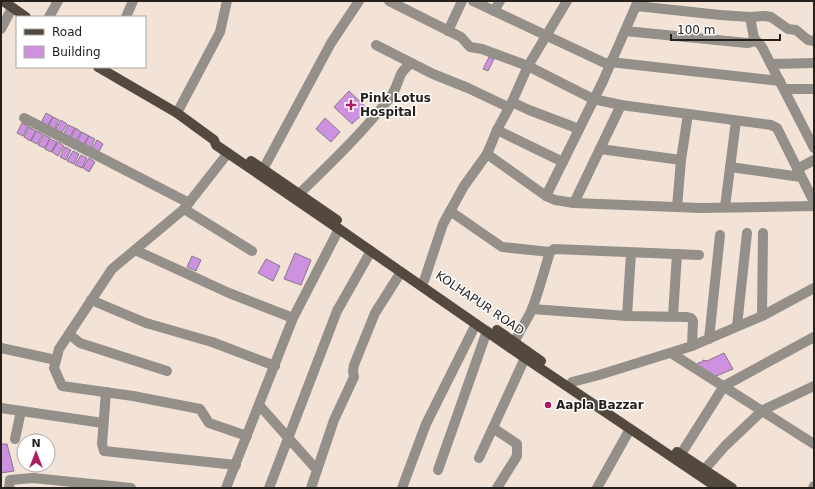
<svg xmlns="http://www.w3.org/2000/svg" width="815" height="489" font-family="'DejaVu Sans',sans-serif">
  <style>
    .building { fill: #ce91df; stroke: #837886 }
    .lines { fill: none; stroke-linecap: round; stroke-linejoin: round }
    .minor { stroke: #958f89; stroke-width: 10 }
    .major { stroke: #53493f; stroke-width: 10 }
    .poi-dot { fill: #a91e60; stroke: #fff; stroke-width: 1.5 }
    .labels { text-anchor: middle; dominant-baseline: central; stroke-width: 3; stroke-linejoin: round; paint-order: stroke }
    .poi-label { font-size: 12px; font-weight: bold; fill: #26201c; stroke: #fff; text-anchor: start }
    .street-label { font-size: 12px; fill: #26201c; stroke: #fff }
  </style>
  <rect width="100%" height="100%" fill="#f3e3d6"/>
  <g class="building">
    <polygon points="489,57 494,59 488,71 483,69"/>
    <polygon points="349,91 368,109 352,124 334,107"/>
    <polygon points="46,113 53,117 47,127 41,123"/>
    <polygon points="53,117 59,120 54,130 48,127"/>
    <polygon points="325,118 340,132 331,142 316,129"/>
    <polygon points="61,120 67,124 61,134 55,130"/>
    <polygon points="22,123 28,126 23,136 17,133"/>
    <polygon points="68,125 75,128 69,138 63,135"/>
    <polygon points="29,127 36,131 30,141 24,137"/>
    <polygon points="76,128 81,132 76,141 70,139"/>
    <polygon points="36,131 43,134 37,144 31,141"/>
    <polygon points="82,132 89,136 83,145 77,142"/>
    <polygon points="44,135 50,138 45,148 38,145"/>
    <polygon points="89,136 95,139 90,149 84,146"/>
    <polygon points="50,139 57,142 51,152 45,149"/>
    <polygon points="97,140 103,144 98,153 91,150"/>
    <polygon points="58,142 64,146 58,156 52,152"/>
    <polygon points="65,147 71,150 66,160 60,157"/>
    <polygon points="73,151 79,154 74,164 67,161"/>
    <polygon points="81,155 87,158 82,168 75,165"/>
    <polygon points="89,158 95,162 89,172 83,168"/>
    <polygon points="295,253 311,260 301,285 284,279"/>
    <polygon points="192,256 201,260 196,271 187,267"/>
    <polygon points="266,259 280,266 273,281 258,273"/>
    <polygon points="724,353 733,369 714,377 695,367 699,362 701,363 703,360 707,361"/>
    <polygon points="1,444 7,444 14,471 1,473"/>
  </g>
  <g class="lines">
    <g class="minor">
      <polyline points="389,1 461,37 470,47 482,49 528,66 593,99 621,105 771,125 777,128 814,202"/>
      <polyline points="473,1 609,65"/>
      <polyline points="636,6 720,15 750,17 765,16 771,17 788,29 796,30 808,40 814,41"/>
      <polyline points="494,11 500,1"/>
      <polyline points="49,17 58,1"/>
      <polyline points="126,17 133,1"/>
      <polyline points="1,29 12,8"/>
      <polyline points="448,31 462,1"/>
      <polyline points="625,31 747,43 752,42 754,38 750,17"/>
      <polyline points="754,38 762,47 814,148"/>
      <polyline points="376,45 433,74 468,88 508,107"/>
      <polyline points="610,62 780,81"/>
      <polyline points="771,64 814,63"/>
      <polyline points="784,89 814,89"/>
      <polyline points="512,102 529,110 579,129"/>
      <polyline points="177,113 220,32 227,1"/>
      <polyline points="24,118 189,203"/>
      <polyline points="497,130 563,162"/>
      <polyline points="600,149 681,160"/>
      <polyline points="228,153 184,209 112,269 59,349 54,368 62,386 133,396 200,409 209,423 247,436"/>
      <polyline points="487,154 546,196 555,200 574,203 701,208 814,206"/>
      <polyline points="730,167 801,177"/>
      <polyline points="797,169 814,160"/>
      <polyline points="260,175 331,43 359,1"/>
      <path d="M300,193C331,163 362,133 389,99C396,90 397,83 401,74C403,70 408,66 411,63"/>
      <polyline points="546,196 603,81 638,1"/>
      <polyline points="574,203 621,105"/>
      <polyline points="677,207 681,160 688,114"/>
      <polyline points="725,207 736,121"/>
      <polyline points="184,209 252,251"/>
      <polyline points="450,211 502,247 550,252"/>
      <polyline points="135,250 229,293 293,318"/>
      <polyline points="424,281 443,224 464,186 487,154 497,130 512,102 528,66 567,1"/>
      <polyline points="91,300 146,323 212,342 275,366"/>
      <polyline points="532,309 627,316 687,317 691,318 693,321 692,346"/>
      <polyline points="627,316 631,253"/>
      <polyline points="673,316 677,254"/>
      <polyline points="762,316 763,233"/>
      <polyline points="737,326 747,233"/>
      <polyline points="69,334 80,343 167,371"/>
      <polyline points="709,339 720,235"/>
      <polyline points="1,348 56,360"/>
      <path d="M512,349C516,335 526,323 532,309C539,291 544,271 550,252L554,249L699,255"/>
      <polyline points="671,353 814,444"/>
      <polyline points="572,382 599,375 692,346 762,316 814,288"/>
      <polyline points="106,392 102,444 104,451 236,465"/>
      <polyline points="259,405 317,470"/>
      <polyline points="1,408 103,423"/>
      <polyline points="493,428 517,444 517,456 497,488"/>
      <polyline points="15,439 21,411"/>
      <polyline points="681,454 724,386 814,337"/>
      <polyline points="479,458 525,358"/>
      <polyline points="438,470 487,331"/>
      <polyline points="704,470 725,446 763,410 814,386"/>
      <polyline points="9,488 10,480 33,478 131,488"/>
      <polyline points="226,488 293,318 339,229"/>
      <polyline points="269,488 337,311 371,251"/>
      <polyline points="311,488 334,420 354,377 353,371 354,365 375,313 401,272"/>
      <polyline points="402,488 426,424 476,324"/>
      <polyline points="597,488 630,429"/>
      <polyline points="813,488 814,486"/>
    </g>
    <g class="major">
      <polyline points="3,1 26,17"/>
      <polyline points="98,67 177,113 214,140 216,145 339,229 525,358 718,488"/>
      <polyline points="251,161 337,220"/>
      <polyline points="497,330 541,361"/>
      <polyline points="677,452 732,488"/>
    </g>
  </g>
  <g class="poi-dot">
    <path d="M349 99h4v4h4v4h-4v4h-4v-4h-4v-4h4z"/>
    <circle cx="548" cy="405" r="4"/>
  </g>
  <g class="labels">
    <g class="poi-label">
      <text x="360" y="98">Pink Lotus<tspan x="360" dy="14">Hospital</tspan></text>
      <text x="556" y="405">Aapla Bazzar</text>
    </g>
    <g class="street-label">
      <text transform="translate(480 303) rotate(34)">KOLHAPUR ROAD</text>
    </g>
  </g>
  <rect width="815" height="489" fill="none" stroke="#26201c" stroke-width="4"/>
  <rect x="16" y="16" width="130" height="52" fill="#ffffff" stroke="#a8a6a4"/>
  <rect x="24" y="29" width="20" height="6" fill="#53493f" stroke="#a8a6a4"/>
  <text x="52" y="36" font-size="12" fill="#26201c">Road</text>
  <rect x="24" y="46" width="20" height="12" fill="#ce91df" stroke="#a8a6a4"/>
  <text x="52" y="56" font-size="12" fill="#26201c">Building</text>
  <g transform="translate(36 453)"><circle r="19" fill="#ffffff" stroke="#a8a6a4"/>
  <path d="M0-3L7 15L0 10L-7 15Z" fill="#a91e60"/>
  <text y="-6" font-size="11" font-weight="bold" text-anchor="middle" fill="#26201c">N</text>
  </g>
  <path d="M671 34v6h109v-6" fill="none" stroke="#26201c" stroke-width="2"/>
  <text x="677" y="34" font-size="12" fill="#26201c" stroke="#ffffff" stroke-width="3" paint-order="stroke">100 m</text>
</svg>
